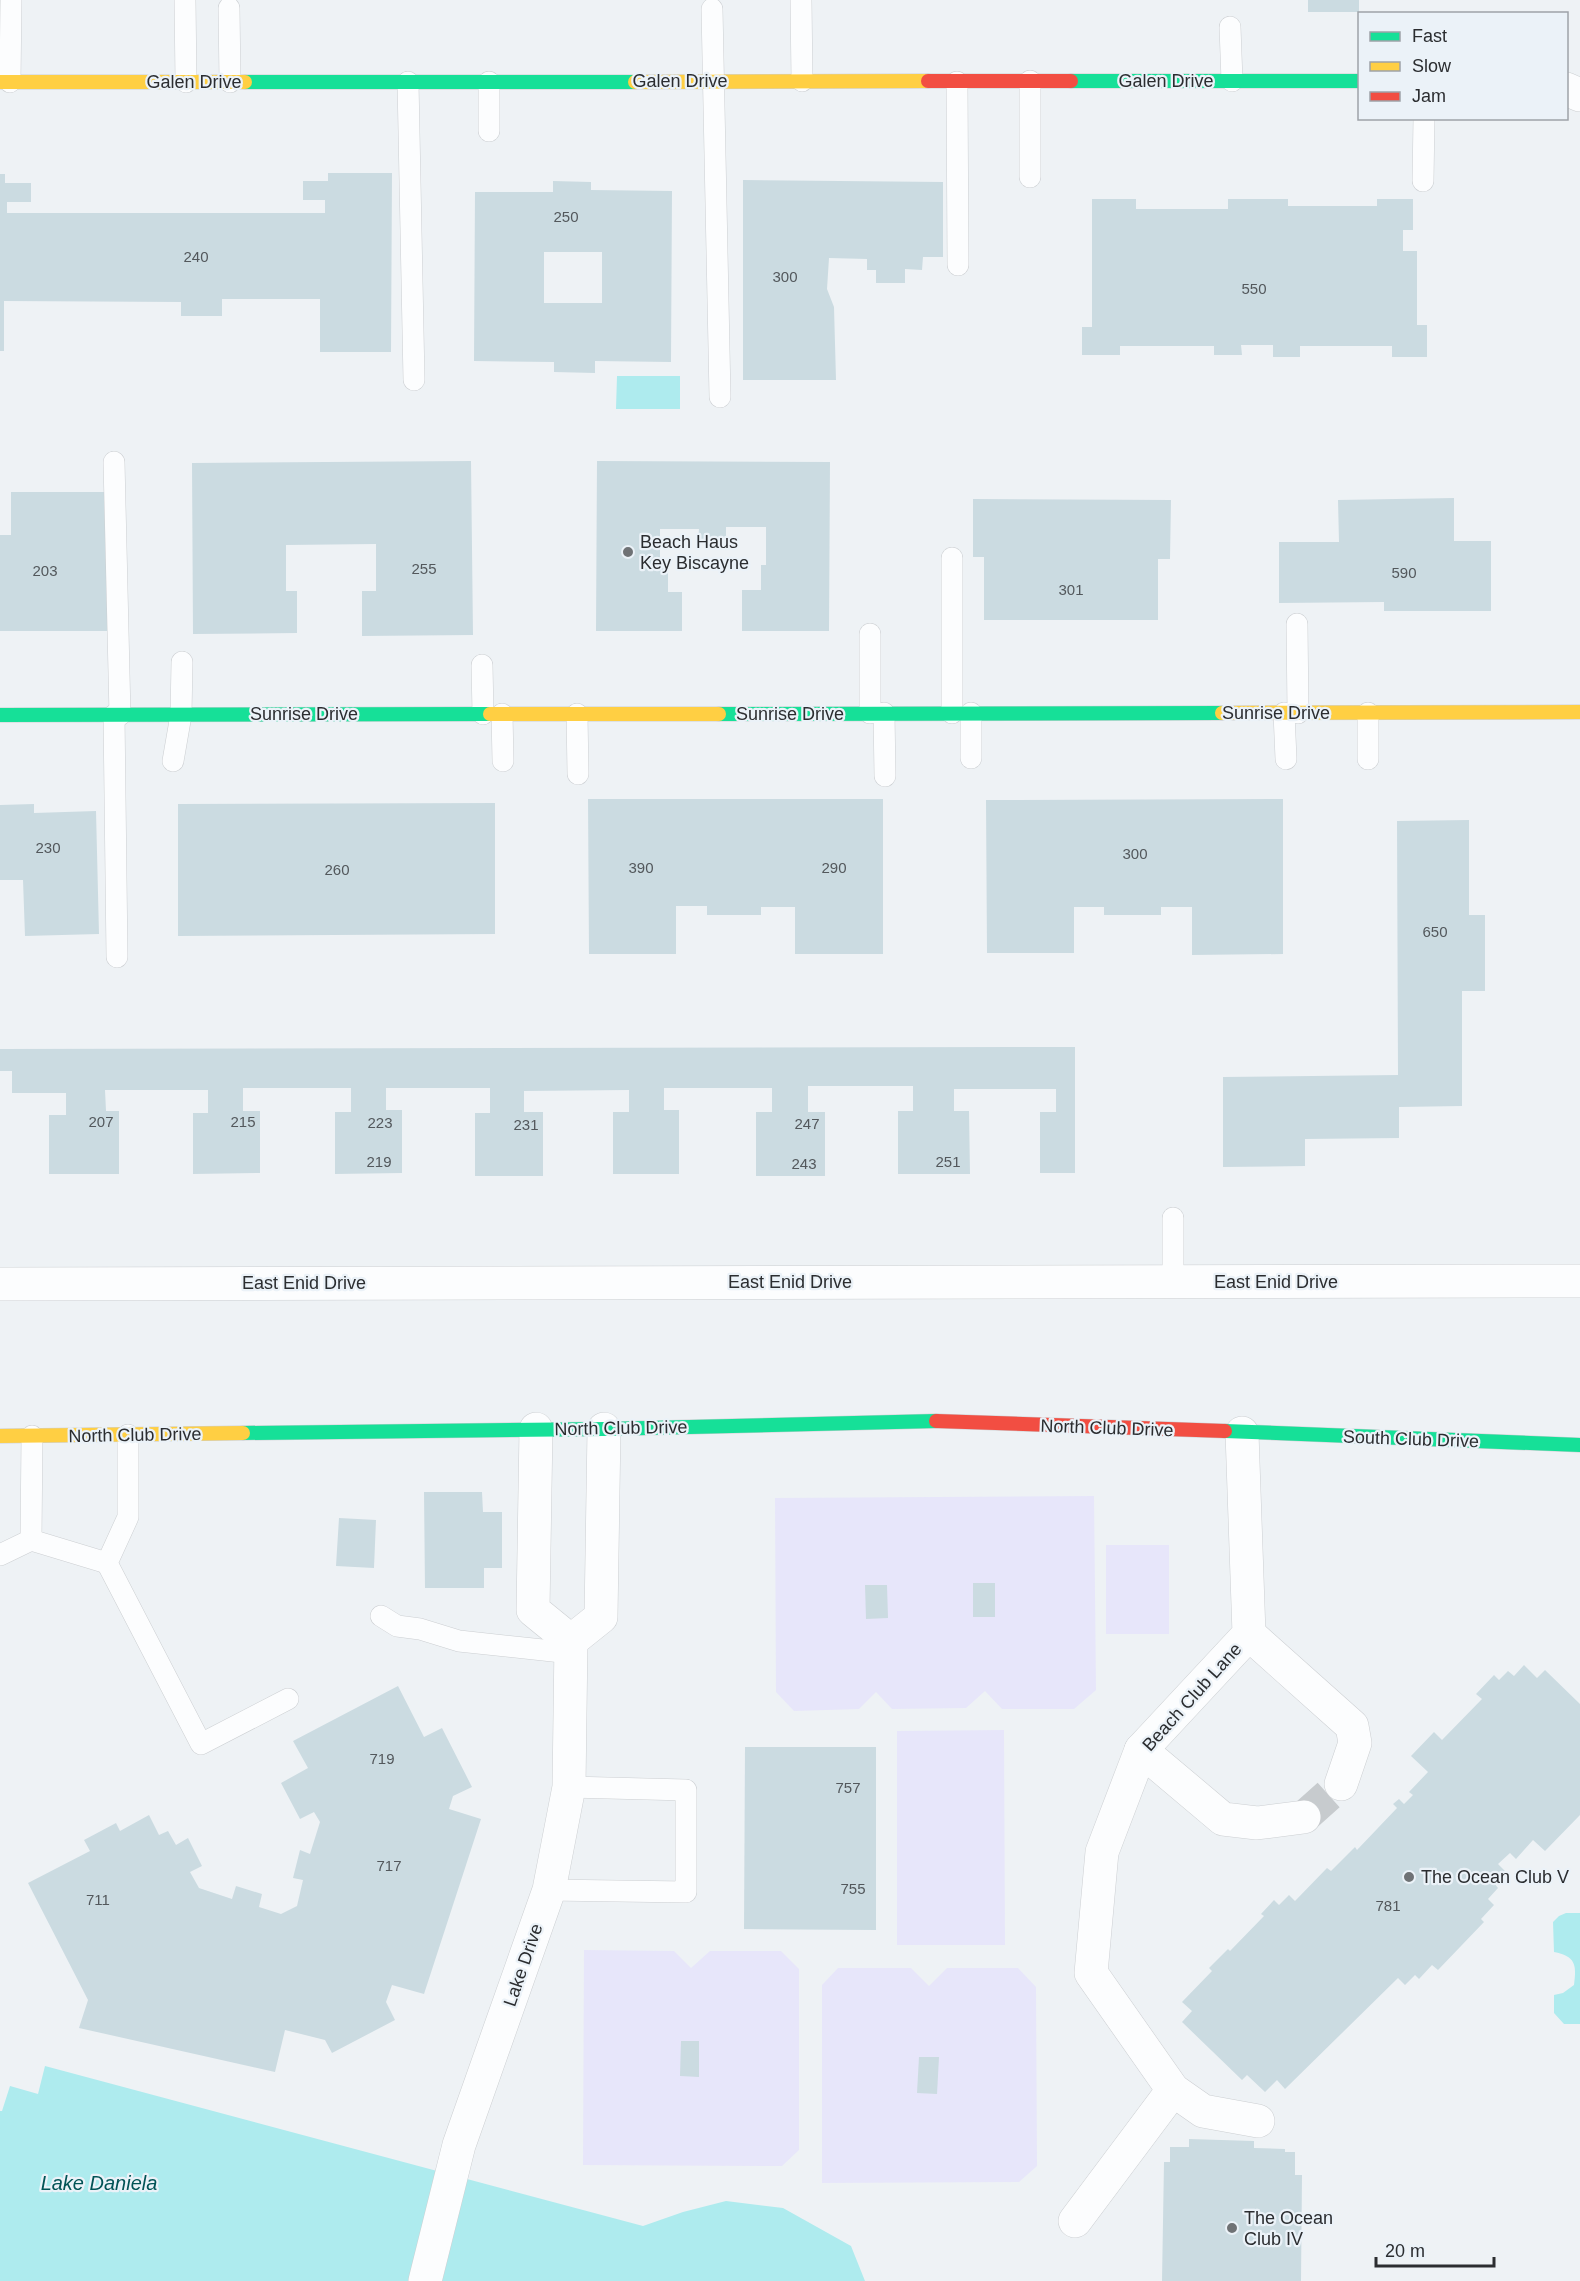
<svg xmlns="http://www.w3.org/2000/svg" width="1580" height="2281" font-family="Arial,sans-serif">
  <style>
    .green { fill: #e7e6fa }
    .water { fill: #aeebee }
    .building { fill: #cbdbe1; fill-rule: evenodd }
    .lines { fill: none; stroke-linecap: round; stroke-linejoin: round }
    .street-tunnel { stroke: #c7cbce; stroke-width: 33; stroke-dasharray: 33 16; stroke-linecap: butt }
    .lane-casing { stroke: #cccfd2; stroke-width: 22 }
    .street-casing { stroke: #cccfd2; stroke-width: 34 }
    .fast-casing { stroke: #cccfd2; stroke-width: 15 }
    .slow-casing { stroke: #cccfd2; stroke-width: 15 }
    .jam-casing { stroke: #cccfd2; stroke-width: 15 }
    .lane { stroke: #fcfdfe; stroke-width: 21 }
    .street { stroke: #fcfdfe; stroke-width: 33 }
    .fast { stroke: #16e098; stroke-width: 14 }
    .slow { stroke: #ffcf43; stroke-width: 14 }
    .jam { stroke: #f24e42; stroke-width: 14 }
    .poi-dot { fill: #6f7275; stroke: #ebf2f8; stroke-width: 2 }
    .labels { text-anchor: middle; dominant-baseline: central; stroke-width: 4.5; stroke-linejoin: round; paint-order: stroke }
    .number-label { font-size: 15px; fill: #53585c }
    .street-label { font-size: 18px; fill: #2b2d30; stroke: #ebf2f8 }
    .poi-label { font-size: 18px; fill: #2b2d30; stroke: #ebf2f8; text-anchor: start }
    .water-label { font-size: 20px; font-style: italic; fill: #025356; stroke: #ebf2f8 }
  </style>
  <rect width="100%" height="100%" fill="#eef2f5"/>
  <g class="green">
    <polygon points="1094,1496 1096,1690 1074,1709 1002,1709 985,1691 966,1708 892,1709 876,1692 859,1709 794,1711 776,1692 775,1498"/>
    <rect x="1106" y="1545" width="63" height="89"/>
    <polygon points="1004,1730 1005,1945 897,1945 897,1731"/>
    <polygon points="584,1950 674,1951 691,1968 710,1951 781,1951 799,1969 799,2150 782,2166 583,2165"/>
    <polygon points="838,1968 911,1968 929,1986 947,1968 1018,1968 1036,1987 1037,2166 1019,2182 822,2183 822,1985"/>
  </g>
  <g class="water">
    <polygon points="617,376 680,376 680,409 616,409"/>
    <path d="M1566,1913H1580V2024H1564L1554,2013V1995L1563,1993L1574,1985C1577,1964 1575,1956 1554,1952L1553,1922L1559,1916Z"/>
    <polygon points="45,2066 643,2226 683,2212 726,2201 783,2208 851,2246 865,2281 0,2281 0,2111 2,2111 10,2086 38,2094"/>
  </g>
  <g class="building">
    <rect x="1308" y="0" width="51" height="12"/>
    <polygon points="328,173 392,173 391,352 320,352 320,299 222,299 222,316 181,316 181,302 4,301 4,351 0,351 0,174 5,174 5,183 31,183 31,202 7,202 7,213 325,213 325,200 303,200 303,181 328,181"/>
    <polygon points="743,180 943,182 943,257 923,257 922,270 905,269 905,283 876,283 876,270 867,270 867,259 829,258 827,289 834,307 836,380 743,380"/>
    <path d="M553,181L591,182V190L672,191L671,362L595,361V373L554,372V362L474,361L475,192H553ZM544,252H602V303H544Z"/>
    <polygon points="1092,199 1136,199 1136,209 1228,209 1228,199 1288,199 1288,206 1377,206 1377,199 1413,199 1413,230 1403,230 1403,251 1417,251 1417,325 1427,325 1427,357 1392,357 1392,346 1300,346 1300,357 1273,357 1273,345 1241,345 1242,355 1214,355 1214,346 1120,346 1120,355 1082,355 1082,327 1092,327"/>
    <polygon points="471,461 473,635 362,636 362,591 376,591 376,544 286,545 286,591 297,591 297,633 193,634 192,463"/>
    <polygon points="597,461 830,462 829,631 742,631 742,590 761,590 761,565 766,565 766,527 726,527 726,543 698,543 699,529 660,529 660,562 668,562 668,592 682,592 682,631 596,631"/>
    <polygon points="11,492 111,492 111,631 0,631 0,535 11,535"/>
    <polygon points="1454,498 1454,541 1491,541 1491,611 1384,611 1384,602 1279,603 1279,542 1339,542 1338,500"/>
    <polygon points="973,499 1171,500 1170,559 1158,559 1158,620 984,620 984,557 973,557"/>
    <polygon points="588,799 883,799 883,954 795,954 795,907 761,907 761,915 707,915 707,906 676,906 676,954 589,954"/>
    <polygon points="1283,799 1283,954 1192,955 1192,907 1161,907 1161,915 1104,915 1104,907 1074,907 1074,953 987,953 986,800"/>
    <polygon points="495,803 495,934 178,936 178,804"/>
    <polygon points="34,804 34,813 96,811 99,934 25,936 23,880 0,880 0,805"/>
    <polygon points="1469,820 1469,915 1485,915 1485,991 1462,991 1462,1106 1399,1107 1399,1138 1305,1139 1305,1166 1223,1167 1223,1077 1398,1075 1397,821"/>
    <polygon points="1075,1047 1075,1173 1040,1173 1040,1112 1056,1112 1056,1089 954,1089 954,1111 969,1111 970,1174 898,1174 898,1111 913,1111 913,1086 808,1086 808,1112 825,1112 825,1176 756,1176 756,1112 772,1112 772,1088 664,1088 664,1110 679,1110 679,1174 613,1174 613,1112 629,1112 629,1090 524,1091 524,1112 543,1112 543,1176 475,1176 475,1113 490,1113 490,1088 386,1088 386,1110 402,1110 402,1173 335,1174 335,1112 351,1112 351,1088 243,1088 243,1111 260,1111 260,1173 193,1174 193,1113 208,1113 208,1090 105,1090 106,1111 119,1111 119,1174 49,1174 49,1115 66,1115 66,1093 12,1093 12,1071 0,1071 0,1049"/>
    <polygon points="424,1492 482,1492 483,1512 502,1512 502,1568 484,1568 484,1588 425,1588"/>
    <polygon points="339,1518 376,1520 374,1568 336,1566"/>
    <rect x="973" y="1583" width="22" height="34"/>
    <polygon points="865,1585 887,1585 888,1618 866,1619"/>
    <polygon points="1524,1665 1537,1678 1545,1670 1580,1704 1580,1815 1545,1851 1533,1840 1516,1859 1510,1853 1498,1864 1505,1871 1494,1883 1498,1888 1488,1899 1494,1905 1481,1919 1484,1922 1438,1970 1432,1965 1419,1979 1415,1975 1405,1985 1398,1978 1285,2089 1277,2080 1265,2092 1247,2075 1242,2080 1182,2022 1192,2011 1182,2002 1212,1971 1209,1968 1228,1949 1230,1951 1264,1916 1261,1914 1274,1900 1279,1905 1289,1895 1295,1901 1327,1868 1331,1871 1355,1847 1357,1850 1397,1808 1393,1804 1399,1799 1404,1804 1413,1795 1409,1792 1428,1772 1411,1756 1434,1732 1442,1740 1482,1699 1476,1694 1494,1675 1499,1680 1508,1671 1514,1676"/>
    <polygon points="398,1686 424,1737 442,1728 472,1787 453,1796 449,1809 481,1819 424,1994 392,1985 386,2002 395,2020 332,2053 325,2040 285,2030 275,2072 79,2028 88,2000 28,1883 90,1851 84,1840 116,1823 120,1831 149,1815 159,1835 168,1831 176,1845 188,1838 202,1866 190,1872 199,1888 232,1899 236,1886 262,1894 259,1907 281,1914 297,1906 303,1880 293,1878 300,1850 310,1854 320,1822 314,1812 300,1819 281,1783 308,1768 293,1741"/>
    <polygon points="745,1747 876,1747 876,1930 744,1929"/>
    <polygon points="681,2041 699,2041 699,2077 680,2076"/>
    <polygon points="919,2057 939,2057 937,2094 917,2093"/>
    <polygon points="1189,2139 1254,2141 1254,2148 1285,2149 1285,2152 1295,2152 1295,2175 1302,2175 1301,2281 1162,2281 1164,2162 1170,2162 1170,2147 1189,2147"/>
  </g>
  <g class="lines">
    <polyline class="street-tunnel" points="1304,1817 1341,1784"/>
    <defs>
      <g id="lane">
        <polyline points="185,0 186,82"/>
        <polyline points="801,0 802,81"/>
        <polyline points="229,8 230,82"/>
        <polyline points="712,9 720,397"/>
        <polyline points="1230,27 1232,81"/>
        <polyline points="1030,81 1030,177"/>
        <polyline points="10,82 11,0"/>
        <polyline points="408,82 414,380"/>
        <polyline points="489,82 489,131"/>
        <polyline points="957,82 958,265"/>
        <polyline points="1423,181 1424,118"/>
        <polyline points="114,462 120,715"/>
        <polyline points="952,558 952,713"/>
        <polyline points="1297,624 1298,713"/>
        <polyline points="482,665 483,714"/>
        <polyline points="870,713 870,634"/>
        <polyline points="884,713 885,776"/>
        <polyline points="971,713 971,758"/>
        <polyline points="1284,713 1286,759"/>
        <polyline points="1368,713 1368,759"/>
        <polyline points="502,714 503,761"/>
        <polyline points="577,714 578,774"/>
        <polyline points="114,715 117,957"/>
        <polyline points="173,761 181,715 182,662"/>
        <polyline points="1173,1218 1173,1282"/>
        <polyline points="128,1435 128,1517 107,1563 201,1744 288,1699"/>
        <polyline points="31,1540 107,1563"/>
        <polyline points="0,1555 31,1540 32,1436"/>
        <polyline points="381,1616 397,1626 420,1629 459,1641 571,1653"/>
        <polyline points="549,1890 686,1892 686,1790 569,1787"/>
      </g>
      <g id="street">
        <polyline points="1566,89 1580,95"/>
        <polyline points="0,1284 1580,1281"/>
        <polyline points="536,1429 533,1610 571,1641"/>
        <polyline points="1249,1634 1352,1726 1355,1743 1341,1784"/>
        <polyline points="571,1641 601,1617 604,1429"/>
        <polyline points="1141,1750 1223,1819 1257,1823 1304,1817"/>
        <polyline points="1173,2090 1203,2111 1258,2121"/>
        <polyline points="1075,2221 1173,2090 1091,1973 1102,1852 1141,1750 1249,1634 1242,1433"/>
        <polyline points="425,2281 459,2145 549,1890 569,1787 571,1641"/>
      </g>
      <g id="fast">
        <polyline points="1071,81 1360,81"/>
        <polyline points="245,82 635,82"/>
        <polyline points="719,714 1222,713"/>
        <polyline points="0,715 490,714"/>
        <polyline points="1225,1431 1580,1445"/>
        <polyline points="243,1433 604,1429 936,1421"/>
      </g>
      <g id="slow">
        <polyline points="0,82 245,82"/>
        <polyline points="635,82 928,81"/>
        <polyline points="1222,713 1580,712"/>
        <polyline points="490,714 719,714"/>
        <polyline points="0,1436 243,1433"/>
      </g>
      <g id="jam">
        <polyline points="928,81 1071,81"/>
        <polyline points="936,1421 1225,1431"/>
      </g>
    </defs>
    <use href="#lane" class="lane-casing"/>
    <use href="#street" class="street-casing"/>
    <use href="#fast" class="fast-casing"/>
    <use href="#slow" class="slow-casing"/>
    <use href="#jam" class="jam-casing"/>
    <use href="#lane" class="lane"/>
    <use href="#street" class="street"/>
    <use href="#fast" class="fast"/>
    <use href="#slow" class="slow"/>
    <use href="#jam" class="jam"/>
  </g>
  <g class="poi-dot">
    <circle cx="628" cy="552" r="6"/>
    <circle cx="1409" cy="1877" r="6"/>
    <circle cx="1232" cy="2228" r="6"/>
  </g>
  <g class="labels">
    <g class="number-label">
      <text x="566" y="216">250</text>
      <text x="196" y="256">240</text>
      <text x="785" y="276">300</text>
      <text x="1254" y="288">550</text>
      <text x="424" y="568">255</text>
      <text x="45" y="570">203</text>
      <text x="1404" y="572">590</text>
      <text x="1071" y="589">301</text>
      <text x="48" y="847">230</text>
      <text x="1135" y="853">300</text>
      <text x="641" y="867">390</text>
      <text x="834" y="867">290</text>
      <text x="337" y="869">260</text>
      <text x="1435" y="931">650</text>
      <text x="101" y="1121">207</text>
      <text x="243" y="1121">215</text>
      <text x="380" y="1122">223</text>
      <text x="807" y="1123">247</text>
      <text x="526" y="1124">231</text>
      <text x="379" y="1161">219</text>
      <text x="948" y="1161">251</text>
      <text x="804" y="1163">243</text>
      <text x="382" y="1758">719</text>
      <text x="848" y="1787">757</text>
      <text x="389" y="1865">717</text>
      <text x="853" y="1888">755</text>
      <text x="98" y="1899">711</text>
      <text x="1388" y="1905">781</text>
    </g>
    <g class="street-label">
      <text x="680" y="81">Galen Drive</text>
      <text x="1166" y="81">Galen Drive</text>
      <text x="194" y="82">Galen Drive</text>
      <text x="1276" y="713">Sunrise Drive</text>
      <text x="304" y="714">Sunrise Drive</text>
      <text x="790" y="714">Sunrise Drive</text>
      <text x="790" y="1282">East Enid Drive</text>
      <text x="1276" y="1282">East Enid Drive</text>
      <text x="304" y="1283">East Enid Drive</text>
      <text transform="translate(621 1428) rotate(-1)">North Club Drive</text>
      <text transform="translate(1107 1428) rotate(2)">North Club Drive</text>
      <text transform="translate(135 1435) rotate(-1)">North Club Drive</text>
      <text transform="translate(1411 1439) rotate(2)">South Club Drive</text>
      <text transform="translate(1192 1697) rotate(-48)">Beach Club Lane</text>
      <text transform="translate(523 1965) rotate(-71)">Lake Drive</text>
    </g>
    <g class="poi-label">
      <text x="640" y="542">Beach Haus<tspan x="640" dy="21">Key Biscayne</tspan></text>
      <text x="1421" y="1877">The Ocean Club V</text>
      <text x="1244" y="2218">The Ocean<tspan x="1244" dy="21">Club IV</tspan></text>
    </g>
    <g class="water-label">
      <text x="99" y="2183">Lake Daniela</text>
    </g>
  </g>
  <rect x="1358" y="12" width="210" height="108" fill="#ebf2f8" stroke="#9ea3a8" stroke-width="1.5"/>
  <rect x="1370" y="32" width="30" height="9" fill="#16e098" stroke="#9ea3a8" stroke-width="1.5"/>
  <text x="1412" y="42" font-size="18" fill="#2b2d30">Fast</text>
  <rect x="1370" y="62" width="30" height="9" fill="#ffcf43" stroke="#9ea3a8" stroke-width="1.5"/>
  <text x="1412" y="72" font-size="18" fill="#2b2d30">Slow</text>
  <rect x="1370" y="92" width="30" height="9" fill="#f24e42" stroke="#9ea3a8" stroke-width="1.5"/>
  <text x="1412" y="102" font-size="18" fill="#2b2d30">Jam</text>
  <path d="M1376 2257v9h118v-9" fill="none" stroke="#2b2d30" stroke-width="3"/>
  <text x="1385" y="2257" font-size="18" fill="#2b2d30" stroke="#ebf2f8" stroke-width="4.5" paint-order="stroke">20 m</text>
</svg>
